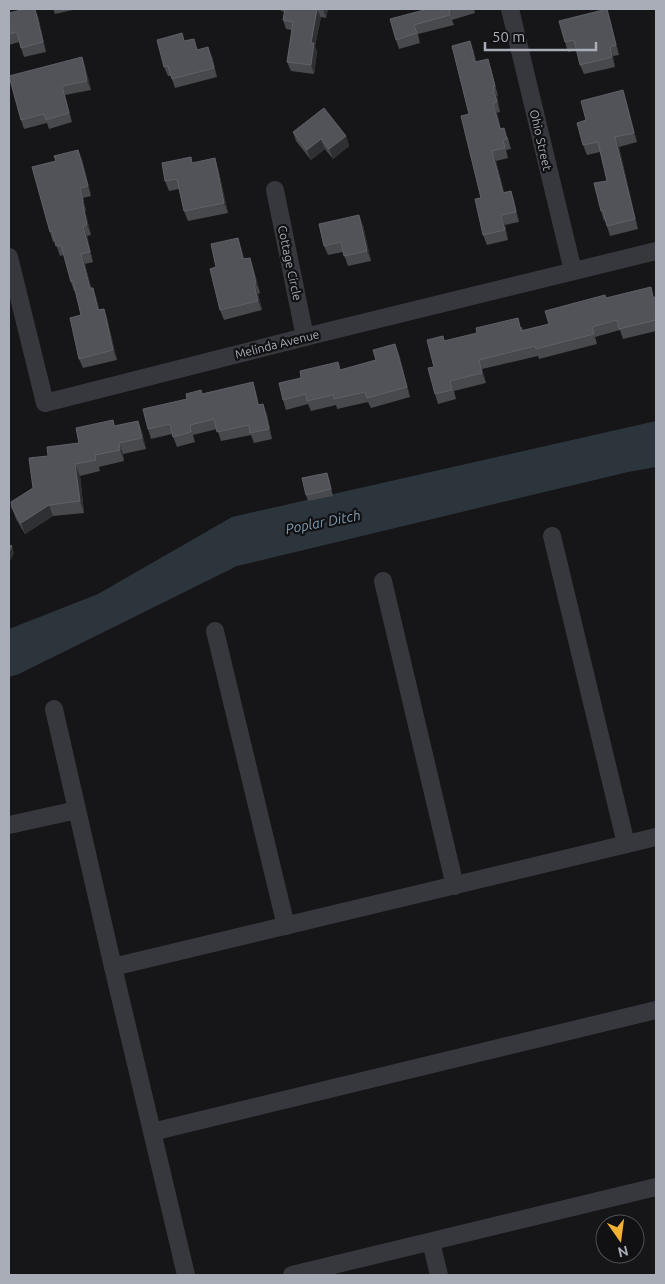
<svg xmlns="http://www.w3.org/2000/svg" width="665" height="1284" font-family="Ubuntu,sans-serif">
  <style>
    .water { fill: #2c353c }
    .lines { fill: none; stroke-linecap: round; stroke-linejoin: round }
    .minor { stroke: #37383d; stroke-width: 18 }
    .wall { fill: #47494d }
    .shaded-wall { fill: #2f3033 }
    .building { fill: #525359; stroke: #5f6168 }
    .labels { text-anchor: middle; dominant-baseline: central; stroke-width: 4.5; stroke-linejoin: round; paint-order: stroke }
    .street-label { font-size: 12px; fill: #a8adb8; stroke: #111113 }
    .water-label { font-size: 14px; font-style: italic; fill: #7f9bb3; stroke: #111113 }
  </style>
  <rect width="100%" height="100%" fill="#161618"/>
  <polygon class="water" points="656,421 656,467 628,472 237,566 19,674 9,677 9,629 98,594 232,517"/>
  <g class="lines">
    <g class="minor">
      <polyline points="510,9 573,271"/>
      <polyline points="275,190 305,337"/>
      <polyline points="9,257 45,403 305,337 656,251"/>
      <polyline points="552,536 626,844"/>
      <polyline points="383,581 455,886"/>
      <polyline points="215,631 286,926"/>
      <polyline points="54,709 113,967"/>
      <polyline points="9,825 77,810"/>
      <polyline points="152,1132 656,1010"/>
      <polyline points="431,1242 439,1275"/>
      <polyline points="186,1275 113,967 656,837"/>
      <polyline points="292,1275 656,1187"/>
    </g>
  </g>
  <g class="wall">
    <polygon points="53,9 77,9 55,14"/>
    <polygon points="280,9 328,9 326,18 321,17 315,46 317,52 314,74 291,71 287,62 292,30 286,29 283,20 284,12 281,11"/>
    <polygon points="424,9 474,9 475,13 452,20 454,25 418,34 420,43 399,49 396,40 424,10"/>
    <polygon points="9,13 38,16 46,52 24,57 19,42 9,45"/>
    <polygon points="610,19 619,55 613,56 615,67 584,74 580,65 577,50 568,52 565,42"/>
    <polygon points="185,41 197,49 212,56 217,77 175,88 171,76 168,76 164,67"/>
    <polygon points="470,41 476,62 491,69 498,96 497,96 500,112 497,113 501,129 508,138 511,149 506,150 508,158 496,161 504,192 511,191 514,200 519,222 505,225 508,240 487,245 483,235 481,198 469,114"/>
    <polygon points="82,57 85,66 91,90 65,95 72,122 49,129 47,123 24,129 21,120"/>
    <polygon points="626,100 637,142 619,147 638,229 610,236 605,220 604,221 601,211 607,181 600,152 587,155 583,145 586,120"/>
    <polygon points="293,132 346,136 349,146 333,159 325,149 311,160 296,141"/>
    <polygon points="78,150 82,159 91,196 83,198 86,211 85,211 91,235 87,236 93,262 85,264 91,288 96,297 99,309 104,309 107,318 117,360 83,368 79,359 81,315 75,291 74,291 71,282 64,255 60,256 55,241 53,242 50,232 56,161"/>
    <polygon points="193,163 218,168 228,213 188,221 184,211 179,189 169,191 165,181"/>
    <polygon points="363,225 371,261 348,266 343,252 328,255 324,246"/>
    <polygon points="241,247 244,259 250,258 253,267 260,293 258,294 262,310 224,320 220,310 216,267"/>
    <polygon points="654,297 656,297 656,331 623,339 620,330 595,337 597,344 539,359 538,356 482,369 486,383 454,391 456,399 438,404 435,394 434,367 444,341 522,327 523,330 549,324 606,298"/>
    <polygon points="395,344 399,354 410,397 371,408 368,402 337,409 336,405 311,411 308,404 286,410 283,400 301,378 341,370 376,360"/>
    <polygon points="256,392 259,405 263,404 267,414 272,439 254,443 251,435 221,441 217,429 193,435 195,442 177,447 172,434 151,439 148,429 187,399 203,394"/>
    <polygon points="113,420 115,426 138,421 142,432 146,449 123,454 124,461 99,467 100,471 80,476 84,513 53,516 25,534 16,519 12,508 33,488 48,456 79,443"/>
    <polygon points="329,479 333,496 308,501 306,495"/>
  </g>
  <g class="shaded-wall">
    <polygon points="35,9 38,16 46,52 43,42"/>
    <polygon points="317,9 321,17 315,46 317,52 314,74 311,65 311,43"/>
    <polygon points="323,9 328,9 326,18"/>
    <polygon points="607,9 610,19 619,55 616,45"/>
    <polygon points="470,41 474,51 479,72 475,62"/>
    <polygon points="208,47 212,56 217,77 214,68"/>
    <polygon points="610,47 613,56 615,67 612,57"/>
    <polygon points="82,57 85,66 91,90 87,81"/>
    <polygon points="62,86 65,95 72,122 69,113"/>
    <polygon points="493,87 497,96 500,112 497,102"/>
    <polygon points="623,90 626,100 637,142 634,133"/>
    <polygon points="493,103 497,113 503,139 500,129"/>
    <polygon points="346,136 349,146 333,159 329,149"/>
    <polygon points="615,137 619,147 638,229 635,219"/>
    <polygon points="321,139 325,149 311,160 307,150"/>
    <polygon points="78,150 82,159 91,196 88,186"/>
    <polygon points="492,151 496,161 506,202 503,193"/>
    <polygon points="215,158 218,168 228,213 224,203"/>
    <polygon points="80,188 83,198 86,211 83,201"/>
    <polygon points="511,191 514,200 519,222 516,212"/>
    <polygon points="82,201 85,211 91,235 87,225"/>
    <polygon points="359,215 363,225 371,261 367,251"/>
    <polygon points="501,215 505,225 508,240 505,230"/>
    <polygon points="83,226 87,236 93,262 90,252"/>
    <polygon points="238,238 241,247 247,269 243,259"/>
    <polygon points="81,254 85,264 94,298 90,288"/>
    <polygon points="250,258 253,267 260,293 256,283"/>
    <polygon points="254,284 258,294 262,310 258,301"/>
    <polygon points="93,288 96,297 102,319 98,310"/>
    <polygon points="104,309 107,318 117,360 113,350"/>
    <polygon points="395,344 399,354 410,397 407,387"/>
    <polygon points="479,360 482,369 486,383 482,373"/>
    <polygon points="253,382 256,392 261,415 258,405"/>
    <polygon points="263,404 267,414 272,439 269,429"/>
    <polygon points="138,421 142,432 146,449 142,438"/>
    <polygon points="119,443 123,454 124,461 120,450"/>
    <polygon points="75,464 80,476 84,513 80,501"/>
    <polygon points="49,505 53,516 25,534 21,523"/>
    <polygon points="12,546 14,553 9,564 9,552"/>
  </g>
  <g class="building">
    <polygon points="25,9 35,9 43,42 21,48 17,32 9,34 9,13"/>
    <polygon points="285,9 317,9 311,43 314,43 311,65 287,62 293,22 283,20"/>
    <polygon points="424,9 455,9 449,10 450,15 414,25 417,33 396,40 390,19 424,10"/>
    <polygon points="607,9 616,45 610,47 612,57 580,65 574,40 565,42 559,21"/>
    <polygon points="182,33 184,41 194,39 197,50 208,47 214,68 172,79 168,66 164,67 157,40"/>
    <polygon points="470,41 475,62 488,59 495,86 493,87 497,102 493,103 500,129 504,128 507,139 503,140 505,148 492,151 503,193 511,191 516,212 501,215 505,230 483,235 475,199 481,198 461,116 469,114 452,46"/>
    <polygon points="82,57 87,81 62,86 69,113 46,120 44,114 21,120 9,76"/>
    <polygon points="623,90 634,133 615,137 635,219 607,226 603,210 601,211 594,183 607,181 598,142 583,145 577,123 586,120 581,101"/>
    <polygon points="324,108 346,136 329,149 321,139 307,150 293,132"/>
    <polygon points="78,150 88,186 80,188 83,201 82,201 87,225 83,226 90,252 81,254 90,288 93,288 98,310 104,309 113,350 79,359 70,318 81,315 73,281 71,282 61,245 56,246 52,231 50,232 32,167 56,161 54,156"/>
    <polygon points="191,157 192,163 215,158 224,203 184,211 177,179 165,181 162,163"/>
    <polygon points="359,215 367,251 344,256 341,242 324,246 319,224"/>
    <polygon points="238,238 243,259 250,258 256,283 254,284 258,301 220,310 210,269 216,267 211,244"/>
    <polygon points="651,287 653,297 656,297 656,320 619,329 617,320 592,327 594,334 536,349 535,346 479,360 482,373 450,381 452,390 435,394 428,368 434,367 427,340 443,336 444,341 477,333 476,328 518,318 521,331 549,324 545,311 605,295 606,298"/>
    <polygon points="395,344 407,387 367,398 365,392 334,399 333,395 307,401 306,394 283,400 279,383 301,378 300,371 338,362 340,370 376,360 373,350"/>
    <polygon points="253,382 258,405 263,404 269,429 250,433 249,425 217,432 214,419 190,425 191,432 173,437 170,424 148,429 143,409 187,399 186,394 201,390 202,394"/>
    <polygon points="113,420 114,426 138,421 142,438 119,443 120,450 95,455 96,460 75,464 80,501 49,505 21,523 12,508 11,502 33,488 29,458 48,456 47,447 79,443 76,428"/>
    <polygon points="327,473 331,489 306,495 302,478"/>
    <polygon points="9,545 12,546 9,552"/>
  </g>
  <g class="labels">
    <g class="street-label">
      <text transform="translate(541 140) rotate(77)">Ohio Street</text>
      <text transform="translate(290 263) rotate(78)">Cottage Circle</text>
      <text transform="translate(277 344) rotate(-14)">Melinda Avenue</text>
    </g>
    <g class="water-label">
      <text transform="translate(323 522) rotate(-11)">Poplar Ditch</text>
    </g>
  </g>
  <rect width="665" height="1284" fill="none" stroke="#a8adb8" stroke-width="20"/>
  <g transform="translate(620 1239) rotate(166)"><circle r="24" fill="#111113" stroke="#4d4f55"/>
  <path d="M0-4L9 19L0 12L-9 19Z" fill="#f2b134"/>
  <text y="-8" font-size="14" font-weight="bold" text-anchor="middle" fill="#a8adb8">N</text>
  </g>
  <path d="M485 42v8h111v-8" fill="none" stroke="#a8adb8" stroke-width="2.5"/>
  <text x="492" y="42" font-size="15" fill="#a8adb8" stroke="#111113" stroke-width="4" paint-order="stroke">50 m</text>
</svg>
